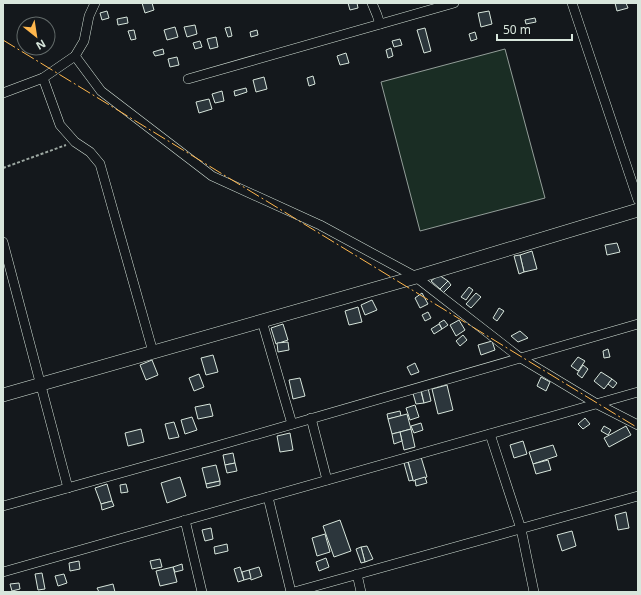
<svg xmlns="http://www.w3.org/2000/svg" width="641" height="595" font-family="'Noto Sans',sans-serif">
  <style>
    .green { fill: #1a2d24; stroke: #939e99 }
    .building { fill: #2c363c; stroke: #d8e6dc }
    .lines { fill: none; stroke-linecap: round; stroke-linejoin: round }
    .street-casing { stroke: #d8e6dc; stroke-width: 10 }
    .secondary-casing { stroke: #d8e6dc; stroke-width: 14 }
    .path { stroke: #9da8a2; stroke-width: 2; stroke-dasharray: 3 2; stroke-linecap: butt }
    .street { stroke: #14181c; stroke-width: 9 }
    .secondary { stroke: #14181c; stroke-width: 13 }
    .power { stroke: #ffb74d; stroke-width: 1; stroke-dasharray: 14 3 2 3; stroke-linecap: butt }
  </style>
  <rect width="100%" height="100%" fill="#14181c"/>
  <polygon class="green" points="505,49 545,198 420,231 381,82"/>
  <g class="building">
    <polygon points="142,3 152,3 154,10 145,13"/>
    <polygon points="348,3 357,3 358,8 350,10"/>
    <polygon points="615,3 626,3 628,8 617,11"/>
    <polygon points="107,11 109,18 102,20 100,13"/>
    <polygon points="489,11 492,24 481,27 478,13"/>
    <polygon points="127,17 128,23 118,25 117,19"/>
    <polygon points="535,18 536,22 526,24 525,20"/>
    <polygon points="195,25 197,34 187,37 184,27"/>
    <polygon points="175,27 178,37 167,40 164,30"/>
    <polygon points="230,27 232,36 228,37 225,28"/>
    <polygon points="425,28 431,51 424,53 417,30"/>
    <polygon points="134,30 136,39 131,40 128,31"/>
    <polygon points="257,30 258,35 251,37 250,32"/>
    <polygon points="475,32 477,39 471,41 469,34"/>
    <polygon points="216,37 218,47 210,49 207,39"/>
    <polygon points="400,39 402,45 394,47 392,41"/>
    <polygon points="200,41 202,47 195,49 193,43"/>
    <polygon points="391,48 393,56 388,58 386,50"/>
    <polygon points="163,49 164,54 155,56 153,52"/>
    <polygon points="346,53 349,63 340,65 337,56"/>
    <polygon points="177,57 179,65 170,67 168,59"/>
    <polygon points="313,76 315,84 309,86 307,78"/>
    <polygon points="264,77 267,89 256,92 253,80"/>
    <polygon points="246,88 247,92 235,96 234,91"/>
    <polygon points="222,91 224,101 215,103 212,94"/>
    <polygon points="209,99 212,109 199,113 196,102"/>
    <polygon points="617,243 620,252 607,255 605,245"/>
    <polygon points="532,251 537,269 524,272 520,255"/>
    <polygon points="520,255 524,272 519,274 514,256"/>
    <polygon points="439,275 448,281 440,289 431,281"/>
    <polygon points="448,281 451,285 443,293 440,289"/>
    <polygon points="469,287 473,290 466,300 461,297"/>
    <polygon points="422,293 428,304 420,308 415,298"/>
    <polygon points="476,293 481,297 471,308 466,304"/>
    <polygon points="372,300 377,310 365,315 361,305"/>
    <polygon points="358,307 362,322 349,325 345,311"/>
    <polygon points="499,308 504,311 497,321 493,318"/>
    <polygon points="428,312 431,318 425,321 422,315"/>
    <polygon points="444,320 448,325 442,329 439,323"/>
    <polygon points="459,320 465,330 456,336 450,325"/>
    <polygon points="283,324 288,340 276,344 271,328"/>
    <polygon points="439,324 442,329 434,334 431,329"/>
    <polygon points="520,331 528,338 518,342 511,336"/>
    <polygon points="463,335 467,340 460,346 456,341"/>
    <polygon points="492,341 495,350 481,355 478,345"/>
    <polygon points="288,342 289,350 278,352 277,343"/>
    <polygon points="608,349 610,357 604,358 603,351"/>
    <polygon points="213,355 218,372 206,375 201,358"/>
    <polygon points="578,357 585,361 578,371 571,366"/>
    <polygon points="152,360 158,375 146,380 140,365"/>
    <polygon points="415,363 419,372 411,375 407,367"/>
    <polygon points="583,365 588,369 582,378 577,374"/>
    <polygon points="601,372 612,379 604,389 594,381"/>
    <polygon points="199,374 204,387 194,391 189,378"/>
    <polygon points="541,377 550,382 546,391 537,386"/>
    <polygon points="300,378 305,396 293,399 289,380"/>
    <polygon points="612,379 617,383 613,388 608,384"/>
    <polygon points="447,385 453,410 438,414 432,389"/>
    <polygon points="420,388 424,403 416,404 412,390"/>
    <polygon points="428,388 431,401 424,403 421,390"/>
    <polygon points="210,404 213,416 198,419 195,407"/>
    <polygon points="415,405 419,417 410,420 406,408"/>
    <polygon points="400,411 401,416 388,419 387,414"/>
    <polygon points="407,414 411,429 392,434 388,419"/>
    <polygon points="192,417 197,430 185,434 181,420"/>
    <polygon points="585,418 590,424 583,429 578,424"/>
    <polygon points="174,422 179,437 169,439 165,424"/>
    <polygon points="421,423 423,430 414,433 411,426"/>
    <polygon points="604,426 611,430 608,435 601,431"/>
    <polygon points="626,426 631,435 609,447 604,438"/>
    <polygon points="141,429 144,442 128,446 125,433"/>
    <polygon points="411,429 415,447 404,450 400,432"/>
    <polygon points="400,432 402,441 394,444 392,434"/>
    <polygon points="290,433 293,450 280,452 277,436"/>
    <polygon points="523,441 527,454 514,458 510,445"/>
    <polygon points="553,445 557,456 533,464 529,452"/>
    <polygon points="233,453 235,463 225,465 223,455"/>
    <polygon points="421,457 427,477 413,481 408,461"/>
    <polygon points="548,460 551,470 536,474 533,464"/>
    <polygon points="408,462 413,480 409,481 404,463"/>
    <polygon points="235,463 237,471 227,473 225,465"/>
    <polygon points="216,465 220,481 206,484 202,468"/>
    <polygon points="180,477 186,496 167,503 161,483"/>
    <polygon points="425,477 427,483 416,486 415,480"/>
    <polygon points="220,481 220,485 207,488 206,484"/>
    <polygon points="107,484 112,501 101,504 95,488"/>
    <polygon points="126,484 128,492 121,493 120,485"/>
    <polygon points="112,501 114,506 102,510 101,504"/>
    <polygon points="626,512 629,528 618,530 615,515"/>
    <polygon points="340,520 351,551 334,557 323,526"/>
    <polygon points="211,528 213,539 205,541 202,530"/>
    <polygon points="572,531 576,546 562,551 557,535"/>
    <polygon points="325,534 330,552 317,556 312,538"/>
    <polygon points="227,544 228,551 215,554 214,547"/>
    <polygon points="367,546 373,559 365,562 361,547"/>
    <polygon points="361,547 365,562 361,563 356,549"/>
    <polygon points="326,558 329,567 319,571 316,562"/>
    <polygon points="160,559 162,567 152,569 150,561"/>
    <polygon points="79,561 80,569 70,571 69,563"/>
    <polygon points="182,564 183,570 175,572 173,567"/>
    <polygon points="173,567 177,582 160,586 156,571"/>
    <polygon points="240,567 244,580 238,582 234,569"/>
    <polygon points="259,567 262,576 251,580 249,570"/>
    <polygon points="249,570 251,578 244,580 242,572"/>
    <polygon points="42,573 45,589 38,590 35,574"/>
    <polygon points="64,574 67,583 58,586 55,576"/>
    <polygon points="19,583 20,589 12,591 10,584"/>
    <polygon points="113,584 115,592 99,592 97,588"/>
  </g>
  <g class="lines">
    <defs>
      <g id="street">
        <polyline points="372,3 377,15 380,24"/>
        <polyline points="572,3 638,200"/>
        <polyline points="75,56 101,91 212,176 320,225 416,277 519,357 597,404 638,425"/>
        <polyline points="43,78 60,125 75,142 90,152 100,164 153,352"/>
        <polyline points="188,79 454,3"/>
        <polyline points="3,93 43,78 75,56 84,41 89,16 95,3"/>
        <polyline points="3,242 68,488"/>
        <polyline points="262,321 292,424"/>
        <polyline points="311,418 327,480"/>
        <polyline points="490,434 521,529 534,592"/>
        <polyline points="268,497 291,592"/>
        <polyline points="3,506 203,450 638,324"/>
        <polyline points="185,520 202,592"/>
        <polyline points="3,572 638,392"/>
        <polyline points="357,574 361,592"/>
        <polyline points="294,592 638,496"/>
      </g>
      <polyline id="secondary" points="3,395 416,277 638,210"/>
    </defs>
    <use href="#street" class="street-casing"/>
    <use href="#secondary" class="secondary-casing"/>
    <polyline class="path" points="3,168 66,145"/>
    <use href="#street" class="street"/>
    <use href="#secondary" class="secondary"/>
    <polyline class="power" points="3,40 638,428"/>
  </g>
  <rect width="641" height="595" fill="none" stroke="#d8e6dc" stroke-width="8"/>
  <g transform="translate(36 36) rotate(150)"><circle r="19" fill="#14181c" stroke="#626a69"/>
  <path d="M0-3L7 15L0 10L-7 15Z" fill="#ffb74d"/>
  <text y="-6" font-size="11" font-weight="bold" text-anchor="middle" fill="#d8e6dc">N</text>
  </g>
  <path d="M497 34v6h75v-6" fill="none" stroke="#d8e6dc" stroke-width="2"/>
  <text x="503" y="34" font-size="12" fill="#d8e6dc" stroke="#14181c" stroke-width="3" paint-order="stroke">50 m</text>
</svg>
